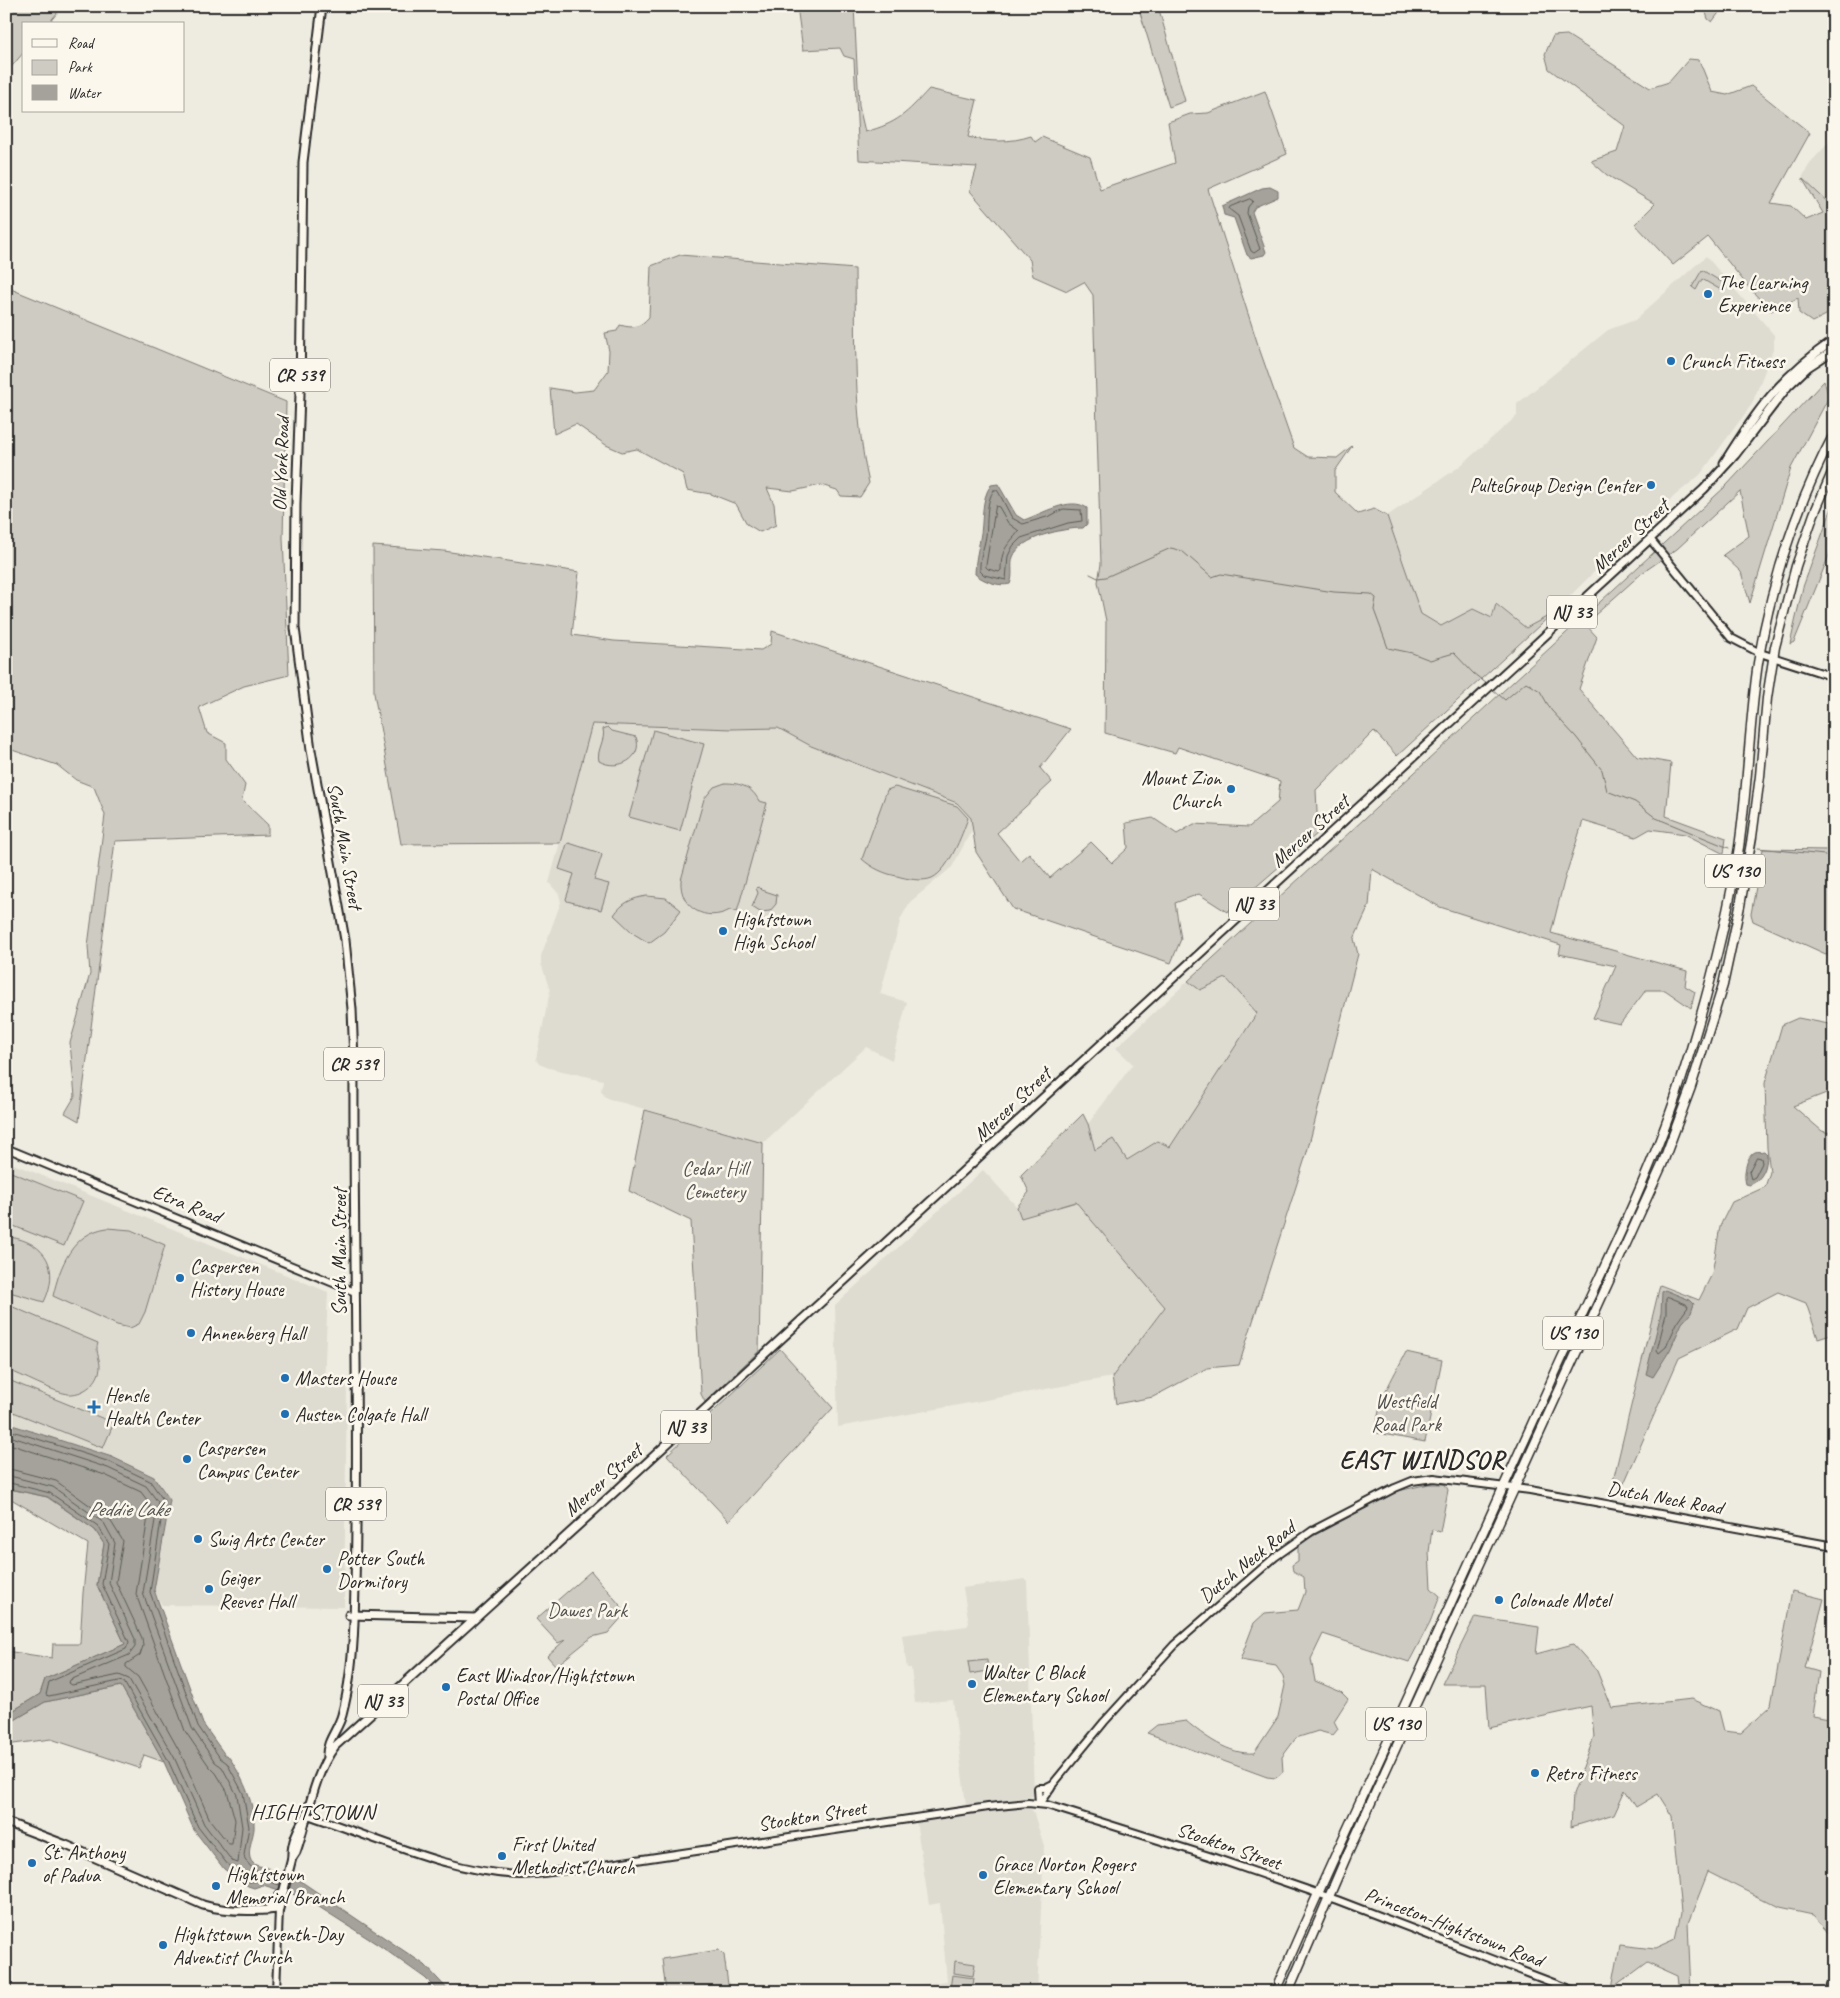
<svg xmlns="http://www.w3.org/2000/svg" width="1840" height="1998" font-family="Caveat,sans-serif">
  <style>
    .built { fill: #dedbd1 }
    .green { fill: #cecbc2; stroke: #7c7b76 }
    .water { fill: #a4a29a; stroke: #74726e }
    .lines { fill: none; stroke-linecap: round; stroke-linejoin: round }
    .shore { stroke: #5b5b57; stroke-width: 1 }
    .stream { stroke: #74726e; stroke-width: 1 }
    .secondary-casing { stroke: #2b2b2b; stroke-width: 10 }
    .primary-casing { stroke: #2b2b2b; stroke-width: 11 }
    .highway-casing { stroke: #2b2b2b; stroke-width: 11 }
    .secondary { stroke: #fbf7ec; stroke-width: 6 }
    .primary { stroke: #fbf7ec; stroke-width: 7 }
    .highway { stroke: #fbf7ec; stroke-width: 8 }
    .poi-dot { fill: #1f6fb2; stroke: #fbf7ec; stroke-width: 2 }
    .labels { text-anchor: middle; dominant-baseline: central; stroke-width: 5; stroke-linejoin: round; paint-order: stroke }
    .shield { fill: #fbf7ec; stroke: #696865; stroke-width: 1 }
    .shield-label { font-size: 19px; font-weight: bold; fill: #2b2b2b }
    .poi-label { font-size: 20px; fill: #2b2b2b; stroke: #fbf7ec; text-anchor: start }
    .street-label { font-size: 20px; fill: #2b2b2b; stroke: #fbf7ec }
    .park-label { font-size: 20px; fill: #545351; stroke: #fbf7ec }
    .water-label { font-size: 21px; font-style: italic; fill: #555552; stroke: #fbf7ec }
    .quarter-label { font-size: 22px; letter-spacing: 1px; fill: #2b2b2b; stroke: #fbf7ec }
    .district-label { font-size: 25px; font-weight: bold; letter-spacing: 1px; fill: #2b2b2b; stroke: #fbf7ec }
  </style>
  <rect width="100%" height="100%" fill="#eeebe0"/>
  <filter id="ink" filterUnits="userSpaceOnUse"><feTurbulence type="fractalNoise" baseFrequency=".02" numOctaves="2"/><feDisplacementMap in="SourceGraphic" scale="10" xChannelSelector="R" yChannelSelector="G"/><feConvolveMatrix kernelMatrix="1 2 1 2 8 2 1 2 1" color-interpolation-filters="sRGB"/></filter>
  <g filter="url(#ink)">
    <g class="built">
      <polygon points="1834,137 1834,208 1802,178 1810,163"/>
      <polygon points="1706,256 1774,335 1774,347 1752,404 1700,475 1650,516 1552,614 1526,628 1497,604 1492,618 1473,609 1441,626 1421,614 1387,516 1459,467 1517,416 1517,404 1608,330 1635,320"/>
      <polygon points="592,724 732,729 778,728 811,746 956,803 971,818 974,826 952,867 910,902 901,918 880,994 907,1002 892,1060 866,1047 763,1143 606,1098 601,1091 603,1080 549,1068 539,1064 536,1059 550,991 541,963 541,956 561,902 559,894 549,883"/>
      <polygon points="1226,978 1257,1013 1170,1148 1158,1141 1127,1160 1095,1150 1088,1124 1133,1064 1116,1048 1188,981 1200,990"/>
      <polygon points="6,1161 328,1292 324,1384 347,1384 344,1607 162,1605 154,1590 170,1500 154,1477 112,1457 6,1423"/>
      <polygon points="983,1170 1017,1207 1021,1218 1076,1202 1165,1307 1112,1377 838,1427 835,1305"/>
      <polygon points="1025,1579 1027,1581 1034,1794 1031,1797 966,1805 953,1700 915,1703 911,1668 907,1668 902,1635 967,1626 969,1623 963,1588"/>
      <polygon points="1002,1809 1030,1809 1033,1811 1044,1846 1037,1992 867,1992 947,1981 940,1903 929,1905 916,1821"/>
    </g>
    <g class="green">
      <polygon points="6,6 63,6 48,24 24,24 24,52 6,73"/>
      <path d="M797,6H854L859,106L865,132C898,123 906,114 929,89L977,100L968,137C990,142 1010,143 1031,136L1035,142L1042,137L1090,157L1100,189L1175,163L1168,122L1190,114L1208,113L1265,91L1287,154L1208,189L1259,348L1294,448L1308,457L1337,458L1352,446L1335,471V492L1358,514L1374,509L1387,516L1421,614L1441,626L1473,609L1492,618L1496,604L1526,628L1552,614L1397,756L1374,731L1316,790L1318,833L1227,912L1199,894L1175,903L1181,939L1171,963L1013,909L976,852L971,818L957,803L811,746L778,728L732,729L592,724L560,843L401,844L374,693L373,546L444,551L579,572L572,635L614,641L761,650L771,644L772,631L1071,729L1040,768L1052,782L997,833L1020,861L1029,853L1050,878L1091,842L1112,863L1128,848L1126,823L1153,818L1177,834L1194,824L1249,827L1278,802L1280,781L1178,747L1175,753L1105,733L1106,621L1098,582L1101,564L1093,295L1084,282L1067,291L1033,276L1030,260L970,191L977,167L859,160L854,59L844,56L840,48L803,50Z"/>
      <polygon points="1138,6 1158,6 1185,101 1169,107"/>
      <polygon points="1704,6 1724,6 1712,22 1708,19"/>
      <polygon points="1567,35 1650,88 1669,82 1689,59 1699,60 1712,92 1727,95 1751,86 1810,133 1771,203 1791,206 1806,220 1823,213 1802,178 1834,208 1834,311 1812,322 1799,313 1798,298 1771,311 1751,290 1708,237 1673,265 1635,224 1655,204 1607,175 1591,161 1617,152 1625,126 1549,69 1545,54 1553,36"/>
      <path d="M680,255L855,269C856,340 853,414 869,483L860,497L841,496L837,490L821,485L793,491L767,488L774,504L776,525L760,532L747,524L736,504L711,494L687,490L683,474L637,449L622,452L606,445L576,424L554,434L550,388L575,392L594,390L608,371L609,351L605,333L617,331L620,325C634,329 640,327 649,317L651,266Z"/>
      <polygon points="1702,270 1725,284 1721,290 1702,279 1696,290 1692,287"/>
      <polygon points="6,287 286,402 283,538 289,675 244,686 199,707 207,733 226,743 226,759 245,785 242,800 268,825 268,835 115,841 79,1121 65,1113 75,1096 70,1043 90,974 88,946 105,815 94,787 76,780 57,765 6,748"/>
      <polygon points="1824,381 1829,397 1791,468 1750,603 1741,572 1723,555 1749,536 1740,491 1677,549 1642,573 1585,624 1597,637 1579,689 1637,757 1671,763 1666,816 1726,838 1724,854 1685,834 1650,829 1636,837 1583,821 1564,881 1551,933 1687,971 1685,986 1695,992 1691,1008 1665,990 1646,990 1620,1024 1593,1018 1616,966 1559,954 1561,945 1440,907 1372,869 1369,906 1354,939 1358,954 1307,1152 1239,1365 1207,1368 1153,1397 1116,1404 1112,1377 1165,1307 1076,1202 1021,1218 1017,1207 1029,1192 1021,1175 1083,1114 1088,1124 1095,1150 1113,1139 1127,1160 1158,1141 1170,1147 1257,1013 1226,978 1200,990 1188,981 1726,486"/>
      <polygon points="1834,502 1834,543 1794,642 1790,644 1803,587"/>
      <path d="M608,727L612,731L636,737C644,758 618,772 599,761C596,750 606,740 603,729Z"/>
      <polygon points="653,730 704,744 680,831 629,817"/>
      <path d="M725,783C741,783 752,787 759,801L767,803L737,912L730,910C706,923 679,908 681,880L704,799L714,787Z"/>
      <path d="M895,787L957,806L968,818C962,835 949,870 932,878C923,882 907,879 897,876C885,874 872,868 862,859L887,790Z"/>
      <polygon points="1834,834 1834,979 1830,956 1753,921 1751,914 1763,849 1828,850 1829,835"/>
      <polygon points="569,843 600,853 602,855 594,880 609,884 601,910 567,901 566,899 574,874 559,869 567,844"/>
      <polygon points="759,887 762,890 777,895 776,904 770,911 760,912 752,907 758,893 756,888"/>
      <path d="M647,896L666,898L681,910L664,932L649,943L634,934L614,915C622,903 632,898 647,896Z"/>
      <polygon points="1798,1018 1834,1025 1834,1090 1793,1106 1822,1131 1834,1134 1834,1333 1818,1338 1806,1303 1778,1292 1747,1308 1738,1329 1679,1358 1622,1488 1613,1481 1660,1285 1699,1300 1712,1274 1720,1226 1732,1202 1765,1187 1770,1172 1767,1148 1765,1083 1782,1025"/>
      <polygon points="645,1110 763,1143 759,1351 705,1402 701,1394 691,1221 629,1191"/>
      <polygon points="11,1172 83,1201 64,1246 6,1223 6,1183"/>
      <path d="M107,1228L131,1230L165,1245L145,1312L139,1324L130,1328L117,1325L53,1296C60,1266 72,1233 107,1228Z"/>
      <path d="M10,1237C47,1243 60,1269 44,1302L6,1291V1250Z"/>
      <path d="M6,1304L98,1343C94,1352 103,1362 99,1373C95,1385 82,1395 68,1394C53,1392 22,1375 6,1369Z"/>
      <polygon points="780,1349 833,1408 729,1521 667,1455"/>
      <path d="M1406,1352L1442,1360L1425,1442L1377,1433C1375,1404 1393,1378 1406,1352Z"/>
      <polygon points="6,1379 114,1423 103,1448 6,1409"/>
      <path d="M1429,1484H1445L1448,1490L1440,1532L1432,1529L1429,1552L1431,1588L1440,1596L1430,1622L1409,1662L1323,1634L1311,1659L1315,1681L1341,1692L1348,1699L1334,1721L1338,1729L1333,1735L1318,1731L1296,1738L1282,1757L1283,1772L1276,1778L1267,1777L1147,1733L1157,1725L1186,1721C1204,1736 1229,1755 1254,1753L1278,1717L1285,1685L1283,1676L1276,1666L1240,1660L1254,1623L1265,1613L1298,1610L1305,1592L1304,1577L1293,1571L1292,1565L1298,1561V1544L1398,1491Z"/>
      <polygon points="6,1485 10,1489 47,1497 95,1530 104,1544 97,1585 125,1644 45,1679 40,1694 6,1715 6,1651 52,1658 53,1644 80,1644 83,1593 88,1544 6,1496"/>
      <polygon points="591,1571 625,1611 624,1615 608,1633 592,1637 556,1666 547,1656 565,1640 558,1643 536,1619"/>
      <polygon points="1792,1591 1824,1599 1805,1668 1819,1672 1813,1716 1834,1720 1834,1938 1813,1915 1780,1908 1708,1872 1688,1923 1691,1992 1680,1992 1678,1976 1647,1962 1612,1988 1620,1945 1655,1949 1675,1940 1681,1913 1672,1816 1658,1794 1636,1807 1625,1790 1614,1814 1571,1827 1573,1794 1594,1737 1591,1706 1489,1728 1486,1684 1442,1684 1475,1617 1539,1627 1536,1654 1573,1644 1597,1671 1612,1708 1692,1699 1719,1711 1724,1731 1741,1733 1771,1705"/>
      <polygon points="987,1660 988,1671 970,1674 968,1662"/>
      <polygon points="121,1686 164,1762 144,1755 139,1768 51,1739 6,1745 6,1725 45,1702"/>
      <polygon points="719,1950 724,1955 729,1992 666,1992 662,1959"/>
      <polygon points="955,1961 975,1964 973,1976 954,1973"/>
      <polygon points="952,1975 974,1978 972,1992 950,1989"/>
    </g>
    <g class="water">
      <polygon points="1270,187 1278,191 1278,197 1255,207 1252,212 1266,252 1264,255 1251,258 1247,255 1234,218 1224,215 1222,206 1262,188"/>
      <path d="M998,484L1016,515L1024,520C1042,514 1070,496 1087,508V524L1083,528C1064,528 1020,537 1013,557C1010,565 1014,575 1010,584C999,587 983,581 975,574C975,561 978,551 980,539C984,521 980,500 991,485Z"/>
      <path d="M1764,1151L1767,1154C1767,1167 1763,1179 1750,1185L1746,1184C1743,1175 1746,1156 1755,1152C1758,1151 1761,1152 1764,1151Z"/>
      <polygon points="1665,1290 1690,1300 1694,1304 1691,1313 1682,1323 1670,1350 1653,1377 1646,1374 1661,1313 1662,1292"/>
      <path d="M6,1423L112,1457L154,1477L170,1500L154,1590L203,1724L225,1755H227L231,1760C244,1781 255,1804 254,1829C253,1838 245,1856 253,1863C257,1867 263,1866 268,1868C275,1873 284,1875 292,1879L296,1878L425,1965L450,1992H439L425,1978L380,1946L305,1898L263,1885L254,1888L248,1886L224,1869L194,1830L164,1762L121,1686L45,1702L6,1725V1715L40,1694L45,1679L125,1644L97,1585L104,1544L95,1530L48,1497L10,1489L6,1485Z"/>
    </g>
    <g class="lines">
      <g class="shore">
        <polygon points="1250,199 1253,201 1248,207 1247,213 1260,249 1254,253 1251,251 1238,216 1229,209 1230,207"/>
        <path d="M994,490H997L999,493L1012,518L1023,524L1050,516L1063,509L1081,510L1082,521L1068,523L1021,538L1013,546L1008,556L1006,580L984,575L980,571C979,558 984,549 986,536C988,522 985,502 994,490Z"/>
        <path d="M996,506L999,507L1008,523L1019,531C1007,546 1001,549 1001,570L999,572L988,569L986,567Z"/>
        <polygon points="1757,1157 1761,1158 1762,1163 1755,1177 1751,1179 1749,1172"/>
        <polygon points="1669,1297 1686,1304 1688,1307 1678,1321 1666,1347 1659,1353 1657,1350 1666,1314 1666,1299"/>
        <polyline points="6,1429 110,1462 150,1481 164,1501 150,1592 198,1726 220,1758 227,1763 243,1793 249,1827 244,1855 245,1860 253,1869 282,1879"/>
        <polyline points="6,1435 108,1468 146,1486 158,1502 143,1593 192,1728 215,1762 222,1767 237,1795 242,1827 238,1863 232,1861 204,1824 174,1757 129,1679 119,1675 72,1685 69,1683 70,1680 129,1655 135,1647 135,1639 109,1583 115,1543 104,1523 53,1487 6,1475"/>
        <polyline points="6,1443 105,1475 141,1492 150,1504 136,1594 185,1731 209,1766 216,1773 227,1791 235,1820 232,1844 229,1844 210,1820 181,1754 138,1677 126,1667 126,1664 140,1655 143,1646 142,1638 116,1582 123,1541 110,1520 56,1481 6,1468"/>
        <polyline points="6,1482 50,1493 98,1526 109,1544 102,1584 129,1642 126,1649 49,1682 46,1695 49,1696 119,1681 124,1682 168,1760 198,1827 228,1865 249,1882 264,1880 280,1885"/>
      </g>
      <g class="stream">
        <polyline points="1090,574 1098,578 1106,577 1171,548 1182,551 1212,577 1221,574 1334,592 1371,594 1376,598 1374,610 1388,648 1412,653 1430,660 1454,653 1473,673 1487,684"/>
        <polyline points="1492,689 1505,700 1526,682 1540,691 1551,710 1576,737 1602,770 1607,791 1635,802 1656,818 1729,848"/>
        <polyline points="1758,848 1834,856"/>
      </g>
      <defs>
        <g id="secondary">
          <polyline points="1650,539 1731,638 1760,653 1834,677"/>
          <polyline points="6,1148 355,1292"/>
          <polyline points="1039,1804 1038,1788 1045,1788 1053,1784 1104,1722 1174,1645 1275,1557 1312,1531 1395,1488 1412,1481 1434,1478 1530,1490 1834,1546"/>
          <polyline points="1039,1804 1051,1787"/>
          <path d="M307,1815C376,1837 447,1872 520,1875C537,1875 553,1871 570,1870L988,1807L1028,1803L1047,1805L1209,1856L1337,1900L1577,1992"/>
          <polyline points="276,1992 279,1909"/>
          <polyline points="1827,1992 1834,1971"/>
        </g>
        <g id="primary">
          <path d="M322,6L303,162L300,394L296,503L295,628L311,750L345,940L352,1009L354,1061C353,1248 360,1435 354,1622C353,1653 350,1685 342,1715C338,1730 326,1741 327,1757"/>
          <path d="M1724,463C1757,410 1781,376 1834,340"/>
          <polyline points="349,1615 475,1618"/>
          <path d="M6,1822L66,1845L203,1905C225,1912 257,1911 279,1909L292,1858C291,1844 298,1826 307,1816"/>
          <path d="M292,1858L296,1852C308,1818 313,1775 335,1746L617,1490L1650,539L1704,489L1735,455L1788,386L1808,367L1834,350"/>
          <polyline points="268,1910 282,1893"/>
        </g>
        <g id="highway">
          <path d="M1275,1992C1316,1894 1362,1798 1406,1702C1455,1595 1503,1488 1551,1382C1594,1286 1645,1189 1678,1090C1704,1010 1726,929 1739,847C1748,786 1749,724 1758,663C1771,584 1796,506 1834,434"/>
          <polyline points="1288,1992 1347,1855 1662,1165 1691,1087 1723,985 1740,906 1752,837 1760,776 1767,698 1775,647 1796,566 1814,514 1834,468"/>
        </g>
      </defs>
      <use href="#secondary" class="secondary-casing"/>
      <use href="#primary" class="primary-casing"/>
      <use href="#highway" class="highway-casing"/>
      <use href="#secondary" class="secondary"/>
      <use href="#primary" class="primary"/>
      <use href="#highway" class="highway"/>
    </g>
  </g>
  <g class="poi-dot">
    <circle cx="1708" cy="294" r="5"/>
    <circle cx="1671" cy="361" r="5"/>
    <circle cx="1651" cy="485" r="5"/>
    <circle cx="1231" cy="789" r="5"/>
    <circle cx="723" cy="931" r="5"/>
    <circle cx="180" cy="1278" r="5"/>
    <circle cx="191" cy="1333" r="5"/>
    <circle cx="285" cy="1378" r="5"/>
    <path d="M91.5 1399.5h5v5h5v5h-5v5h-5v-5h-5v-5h5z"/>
    <circle cx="285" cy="1414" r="5"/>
    <circle cx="187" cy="1459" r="5"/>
    <circle cx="198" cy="1539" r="5"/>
    <circle cx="327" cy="1569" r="5"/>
    <circle cx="209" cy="1589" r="5"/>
    <circle cx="1499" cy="1600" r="5"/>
    <circle cx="972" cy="1684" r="5"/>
    <circle cx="446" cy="1687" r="5"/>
    <circle cx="1535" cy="1773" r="5"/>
    <circle cx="502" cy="1856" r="5"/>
    <circle cx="32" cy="1863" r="5"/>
    <circle cx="983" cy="1875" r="5"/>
    <circle cx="216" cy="1886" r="5"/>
    <circle cx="163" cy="1945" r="5"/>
  </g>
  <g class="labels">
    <g class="shield">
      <rect x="270" y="358.5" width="60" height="33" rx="4"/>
      <rect x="1547" y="595.5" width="50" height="33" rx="4"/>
      <rect x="1705" y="854.5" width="60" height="33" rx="4"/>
      <rect x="1229" y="887.5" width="50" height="33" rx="4"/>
      <rect x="324" y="1047.5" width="60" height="33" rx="4"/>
      <rect x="1543" y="1316.5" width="60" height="33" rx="4"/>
      <rect x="661" y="1410.5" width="50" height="33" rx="4"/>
      <rect x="326" y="1487.5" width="60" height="33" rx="4"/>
      <rect x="358" y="1684.5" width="50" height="33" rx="4"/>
      <rect x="1366" y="1707.5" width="60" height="33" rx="4"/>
    </g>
    <g class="shield-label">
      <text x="300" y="375">CR 539</text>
      <text x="1572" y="612">NJ 33</text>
      <text x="1735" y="871">US 130</text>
      <text x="1254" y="904">NJ 33</text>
      <text x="354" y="1064">CR 539</text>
      <text x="1573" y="1333">US 130</text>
      <text x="686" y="1427">NJ 33</text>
      <text x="356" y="1504">CR 539</text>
      <text x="383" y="1701">NJ 33</text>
      <text x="1396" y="1724">US 130</text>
    </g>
    <g class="poi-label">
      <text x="1718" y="282">The Learning<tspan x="1718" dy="23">Experience</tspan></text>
      <text x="1681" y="361">Crunch Fitness</text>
      <text x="1641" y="485" text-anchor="end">PulteGroup Design Center</text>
      <text x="1221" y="778" text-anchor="end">Mount Zion<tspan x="1221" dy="23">Church</tspan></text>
      <text x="733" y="919">Hightstown<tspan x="733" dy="23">High School</tspan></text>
      <text x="190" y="1266">Caspersen<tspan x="190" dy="23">History House</tspan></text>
      <text x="201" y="1333">Annenberg Hall</text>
      <text x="295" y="1378">Masters House</text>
      <text x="105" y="1395">Hensle<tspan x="105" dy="23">Health Center</tspan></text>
      <text x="295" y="1414">Austen Colgate Hall</text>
      <text x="197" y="1448">Caspersen<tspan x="197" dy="23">Campus Center</tspan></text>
      <text x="208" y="1539">Swig Arts Center</text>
      <text x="337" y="1558">Potter South<tspan x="337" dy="23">Dormitory</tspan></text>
      <text x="219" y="1578">Geiger<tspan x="219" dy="23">Reeves Hall</tspan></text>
      <text x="1509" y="1600">Colonade Motel</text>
      <text x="982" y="1672">Walter C Black<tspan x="982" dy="23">Elementary School</tspan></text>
      <text x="456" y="1675">East Windsor/Hightstown<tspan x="456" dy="23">Postal Office</tspan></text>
      <text x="1545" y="1773">Retro Fitness</text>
      <text x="512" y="1844">First United<tspan x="512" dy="23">Methodist Church</tspan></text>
      <text x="42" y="1852">St. Anthony<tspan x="42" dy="23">of Padua</tspan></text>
      <text x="993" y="1864">Grace Norton Rogers<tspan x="993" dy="23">Elementary School</tspan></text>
      <text x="226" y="1874">Hightstown<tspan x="226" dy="23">Memorial Branch</tspan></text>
      <text x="173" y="1934">Hightstown Seventh-Day<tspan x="173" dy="23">Adventist Church</tspan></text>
    </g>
    <g class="street-label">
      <text transform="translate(281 464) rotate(-88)">Old York Road</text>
      <text transform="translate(1630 536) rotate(-43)">Mercer Street</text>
      <text transform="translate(1310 831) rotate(-42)">Mercer Street</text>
      <text transform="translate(345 846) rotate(80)">South Main Street</text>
      <text transform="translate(1012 1104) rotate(-43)">Mercer Street</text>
      <text transform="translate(187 1204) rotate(22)">Etra Road</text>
      <text transform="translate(339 1252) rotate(-90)">South Main Street</text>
      <text transform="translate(603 1480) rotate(-42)">Mercer Street</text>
      <text transform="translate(1665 1498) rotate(10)">Dutch Neck Road</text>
      <text transform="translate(1247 1562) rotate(-39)">Dutch Neck Road</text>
      <text transform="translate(812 1816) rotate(-9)">Stockton Street</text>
      <text transform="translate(1229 1846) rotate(19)">Stockton Street</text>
      <text transform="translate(1454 1927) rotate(21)">Princeton-Hightstown Road</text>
    </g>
    <g class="park-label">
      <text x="715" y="1168">Cedar Hill<tspan x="715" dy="23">Cemetery</tspan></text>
      <text x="1406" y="1401">Westfield<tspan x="1406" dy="23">Road Park</tspan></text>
      <text x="587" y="1610">Dawes Park</text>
    </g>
    <g class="water-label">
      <text x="128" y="1509">Peddie Lake</text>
    </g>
    <g class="quarter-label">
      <text x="313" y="1812">HIGHTSTOWN</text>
    </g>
    <g class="district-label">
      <text x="1422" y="1460">EAST WINDSOR</text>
    </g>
  </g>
  <rect width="1840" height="1998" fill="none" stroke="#fbf7ec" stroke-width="25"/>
  <rect x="12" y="12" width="1815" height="1973" fill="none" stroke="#2b2b2b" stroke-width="2" filter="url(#ink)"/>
  <rect x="22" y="22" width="162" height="90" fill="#fbf7ec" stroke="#a8a59f"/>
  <rect x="32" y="39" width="25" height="8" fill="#fbf7ec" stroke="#a8a59f"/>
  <text x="68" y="48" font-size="15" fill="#2b2b2b">Road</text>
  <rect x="32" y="60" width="25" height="15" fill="#cecbc2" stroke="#a8a59f"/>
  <text x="68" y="72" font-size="15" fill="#2b2b2b">Park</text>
  <rect x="32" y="85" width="25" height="15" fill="#a4a29a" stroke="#a8a59f"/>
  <text x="68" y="98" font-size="15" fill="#2b2b2b">Water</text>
</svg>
